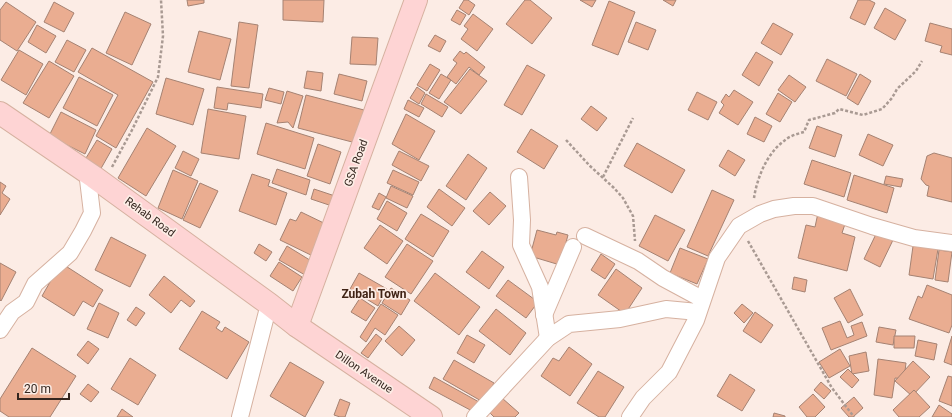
<svg xmlns="http://www.w3.org/2000/svg" width="952" height="417" font-family="Roboto,sans-serif">
  <style>
    .building { fill: #eaad91; stroke: #a58272 }
    .lines { fill: none; stroke-linecap: round; stroke-linejoin: round }
    .street-casing { stroke: #d6b1a0; stroke-width: 18 }
    .secondary-casing { stroke: #d6b1a0; stroke-width: 24 }
    .path { stroke: #a99a93; stroke-width: 2.5; stroke-dasharray: 3 2; stroke-linecap: butt }
    .street { stroke: #fff; stroke-width: 16 }
    .secondary { stroke: #fed4d4; stroke-width: 22 }
    .labels { text-anchor: middle; dominant-baseline: central; stroke-width: 3.5; stroke-linejoin: round; paint-order: stroke }
    .street-label { font-size: 11px; fill: #34261f; stroke: #fcece5 }
    .neighbourhood-label { font-size: 12px; font-weight: bold; fill: #402315; stroke: #fcece5 }
  </style>
  <rect width="100%" height="100%" fill="#fcece5"/>
  <g class="building">
    <polygon points="187,0 204,0 204,3 188,6"/>
    <polygon points="283,0 324,0 323,22 283,20"/>
    <polygon points="464,0 468,0 475,5 469,15 459,8"/>
    <polygon points="525,0 530,0 552,18 532,44 506,24"/>
    <polygon points="580,0 596,0 592,7"/>
    <polygon points="663,0 676,0 673,6"/>
    <polygon points="858,0 869,0 875,3 865,25 850,18"/>
    <polygon points="609,1 635,12 618,55 592,45"/>
    <polygon points="6,2 36,22 17,51 0,40 0,10"/>
    <polygon points="54,2 74,13 64,32 44,22"/>
    <polygon points="885,8 906,20 895,40 874,28"/>
    <polygon points="457,10 466,15 460,25 451,20"/>
    <polygon points="125,12 151,24 132,65 106,53"/>
    <polygon points="473,14 493,29 477,51 461,39 468,29 464,26"/>
    <polygon points="239,22 258,25 249,88 231,86"/>
    <polygon points="636,22 656,30 648,50 628,42"/>
    <polygon points="773,23 793,34 781,55 761,43"/>
    <polygon points="930,23 952,29 952,55 940,52 942,46 925,41"/>
    <polygon points="37,25 56,36 46,53 28,42"/>
    <polygon points="199,31 231,39 220,80 188,72"/>
    <polygon points="435,35 446,41 440,52 428,46"/>
    <polygon points="352,37 378,38 376,65 350,64"/>
    <polygon points="67,40 86,50 74,72 55,62"/>
    <polygon points="92,48 153,82 116,148 96,136 118,95 78,72"/>
    <polygon points="19,50 43,64 26,95 1,80"/>
    <polygon points="460,51 464,54 466,52 485,67 479,75 469,67 456,84 447,77 457,63 453,60"/>
    <polygon points="756,52 773,62 759,86 742,75"/>
    <polygon points="827,59 857,74 846,96 816,81"/>
    <polygon points="49,61 74,76 49,118 23,103"/>
    <polygon points="430,64 440,70 427,91 417,85"/>
    <polygon points="527,65 545,75 522,115 504,105"/>
    <polygon points="470,69 487,81 461,114 444,102"/>
    <polygon points="307,71 323,73 321,91 304,88"/>
    <polygon points="339,74 367,81 362,101 334,94"/>
    <polygon points="441,74 451,80 439,99 429,93"/>
    <polygon points="860,74 871,81 858,105 847,98"/>
    <polygon points="789,75 806,87 795,102 778,90"/>
    <polygon points="79,77 113,95 97,126 63,108"/>
    <polygon points="166,78 204,89 193,125 156,114"/>
    <polygon points="217,87 263,94 261,108 228,103 227,110 214,108"/>
    <polygon points="417,87 425,93 419,104 410,98"/>
    <polygon points="269,88 284,92 281,104 265,100"/>
    <polygon points="734,90 753,102 738,125 719,113 724,105 721,102 726,94 729,97"/>
    <polygon points="287,91 303,96 293,128 288,122 277,123"/>
    <polygon points="697,92 717,102 708,120 688,110"/>
    <polygon points="778,93 792,102 780,122 766,114"/>
    <polygon points="426,94 448,107 442,117 421,104"/>
    <polygon points="306,95 364,110 356,143 298,128"/>
    <polygon points="408,100 424,108 419,117 404,109"/>
    <polygon points="591,106 607,118 597,131 581,119"/>
    <polygon points="208,109 246,116 239,159 201,153"/>
    <polygon points="61,112 96,130 85,154 49,136"/>
    <polygon points="406,114 435,131 419,160 392,144"/>
    <polygon points="755,117 772,126 764,142 747,134"/>
    <polygon points="266,123 314,138 305,169 257,154"/>
    <polygon points="817,126 842,135 835,157 809,148"/>
    <polygon points="147,128 176,146 146,196 118,178"/>
    <polygon points="531,129 558,146 544,169 517,152"/>
    <polygon points="868,134 893,145 883,166 859,155"/>
    <polygon points="97,140 112,149 99,172 83,163"/>
    <polygon points="637,143 685,170 672,193 624,166"/>
    <polygon points="318,144 341,152 330,184 307,176"/>
    <polygon points="728,150 745,160 735,176 719,166"/>
    <polygon points="183,151 199,159 191,176 175,168"/>
    <polygon points="399,151 429,166 421,181 392,165"/>
    <polygon points="934,153 952,158 952,202 927,196 929,186 926,185 921,179 927,156"/>
    <polygon points="468,154 487,168 466,200 446,186"/>
    <polygon points="812,160 851,173 844,197 804,184"/>
    <polygon points="277,169 310,180 306,195 272,183"/>
    <polygon points="173,170 198,181 182,219 158,208"/>
    <polygon points="393,170 419,182 413,195 387,183"/>
    <polygon points="252,174 270,180 268,186 287,193 276,225 239,211"/>
    <polygon points="854,175 894,188 887,213 847,200"/>
    <polygon points="886,176 903,179 901,187 884,184"/>
    <polygon points="0,182 6,186 2,193 10,199 0,215"/>
    <polygon points="200,183 218,191 200,228 183,220"/>
    <polygon points="391,186 413,196 407,208 386,198"/>
    <polygon points="314,189 335,196 332,206 311,199"/>
    <polygon points="439,189 465,208 452,226 427,207"/>
    <polygon points="712,190 734,200 708,256 687,247"/>
    <polygon points="490,192 506,206 489,225 473,211"/>
    <polygon points="379,193 386,197 379,210 372,207"/>
    <polygon points="387,201 407,213 397,231 377,219"/>
    <polygon points="301,212 332,227 317,258 280,240 290,219 296,221"/>
    <polygon points="818,213 846,221 842,233 855,237 847,271 798,258 806,225 815,227"/>
    <polygon points="421,214 449,231 433,257 405,239"/>
    <polygon points="655,215 685,230 668,261 639,246"/>
    <polygon points="380,225 403,241 387,264 364,248"/>
    <polygon points="537,230 556,235 557,232 568,235 560,265 530,256"/>
    <polygon points="877,232 893,240 880,267 864,259"/>
    <polygon points="111,237 146,255 130,287 95,270"/>
    <polygon points="914,239 939,243 933,279 909,275"/>
    <polygon points="259,244 272,252 266,261 254,253"/>
    <polygon points="407,244 433,261 411,294 385,277"/>
    <polygon points="287,246 313,262 305,275 279,260"/>
    <polygon points="680,248 708,259 697,284 670,273"/>
    <polygon points="939,250 952,252 948,282 935,280"/>
    <polygon points="482,251 504,267 489,289 466,272"/>
    <polygon points="601,254 615,264 605,279 591,270"/>
    <polygon points="279,262 302,277 293,291 270,276"/>
    <polygon points="0,263 16,272 1,301 0,300"/>
    <polygon points="61,263 103,290 93,307 83,301 74,316 42,296"/>
    <polygon points="616,269 642,288 625,314 598,295"/>
    <polygon points="359,273 387,289 378,306 350,289"/>
    <polygon points="435,273 480,307 459,335 414,301"/>
    <polygon points="164,276 195,301 190,307 181,300 171,313 149,295"/>
    <polygon points="794,277 807,280 805,292 792,289"/>
    <polygon points="508,280 538,302 526,318 496,296"/>
    <polygon points="927,285 952,295 952,325 949,333 909,319 918,296 922,298"/>
    <polygon points="391,288 410,300 401,315 382,303"/>
    <polygon points="850,289 863,315 848,323 834,298"/>
    <polygon points="360,298 375,308 366,321 351,312"/>
    <polygon points="99,303 119,313 108,338 87,329"/>
    <polygon points="381,304 398,315 385,335 375,328 366,342 360,337"/>
    <polygon points="742,304 753,313 744,323 734,313"/>
    <polygon points="136,307 145,313 136,326 127,320"/>
    <polygon points="496,309 526,333 510,355 479,331"/>
    <polygon points="202,311 220,322 216,328 222,332 225,327 249,342 227,379 179,349"/>
    <polygon points="755,312 773,325 761,343 743,331"/>
    <polygon points="840,321 847,338 854,335 851,326 862,322 867,336 831,350 822,328"/>
    <polygon points="399,326 415,340 402,356 385,341"/>
    <polygon points="879,327 896,330 893,345 876,342"/>
    <polygon points="376,334 382,339 368,358 361,353"/>
    <polygon points="467,335 485,345 474,363 457,353"/>
    <polygon points="894,336 915,336 914,348 894,348"/>
    <polygon points="952,336 952,365 944,362"/>
    <polygon points="918,340 937,344 934,360 915,356"/>
    <polygon points="88,341 99,349 88,364 77,355"/>
    <polygon points="569,347 592,364 570,396 541,376 553,358 559,361"/>
    <polygon points="32,348 76,376 50,417 9,417 0,411 0,399"/>
    <polygon points="840,349 850,366 829,378 819,362"/>
    <polygon points="866,352 869,371 852,374 849,356"/>
    <polygon points="130,358 156,375 138,405 111,389"/>
    <polygon points="878,359 906,363 904,379 895,378 892,398 874,395"/>
    <polygon points="454,360 494,383 483,402 443,379"/>
    <polygon points="913,361 930,377 912,396 895,381"/>
    <polygon points="290,362 324,382 305,417 270,396"/>
    <polygon points="848,369 859,380 852,388 840,377"/>
    <polygon points="598,371 624,387 605,417 599,417 577,403"/>
    <polygon points="730,374 755,390 742,411 717,396"/>
    <polygon points="948,376 952,377 952,406 939,401"/>
    <polygon points="434,377 479,402 474,412 429,388"/>
    <polygon points="821,382 831,391 824,399 814,390"/>
    <polygon points="88,384 99,392 91,402 80,394"/>
    <polygon points="914,390 930,407 919,417 899,417 893,410"/>
    <polygon points="813,394 825,407 815,417 807,417 799,407"/>
    <polygon points="854,397 863,408 853,417 849,417 841,408"/>
    <polygon points="502,398 519,413 515,417 494,417 489,412"/>
    <polygon points="340,399 350,403 345,417 340,417 334,415"/>
    <polygon points="939,405 952,414 952,417 932,417"/>
    <polygon points="122,409 133,417 117,417"/>
    <polygon points="774,413 785,416 785,417 773,417"/>
  </g>
  <g class="lines">
    <defs>
      <g id="street">
        <polyline points="519,177 522,220 521,245 540,287 548,338"/>
        <polyline points="585,236 638,261 663,278 702,299"/>
        <polyline points="544,315 573,247"/>
        <polyline points="0,330 12,312 26,302 35,284 70,253 83,231 92,213 87,171"/>
        <polyline points="240,417 269,304"/>
        <polyline points="475,417 548,338 569,324 620,319 666,309 698,312"/>
        <polyline points="630,417 643,398 669,372 696,320 717,258 739,226 760,214 774,209 794,206 813,206 872,226 914,238 952,243"/>
      </g>
      <g id="secondary">
        <polyline points="0,113 94,177 269,304 297,326 431,417"/>
        <polyline points="297,326 416,0"/>
      </g>
    </defs>
    <use href="#street" class="street-casing"/>
    <use href="#secondary" class="secondary-casing"/>
    <g class="path">
      <polyline points="566,140 590,166 614,188 623,198 633,216 635,241"/>
      <polyline points="112,167 132,130 158,77 163,36 161,0"/>
      <polyline points="603,177 633,118"/>
      <path d="M754,198C757,178 767,153 784,141C789,136 797,134 804,132L809,120L835,113L839,109L863,115L882,109L892,98L897,89L916,71L922,61"/>
      <polyline points="748,241 832,388 854,417"/>
    </g>
    <use href="#street" class="street"/>
    <use href="#secondary" class="secondary"/>
  </g>
  <g class="labels">
    <g class="street-label">
      <text transform="translate(356 163) rotate(-70)">GSA Road</text>
      <text transform="translate(150 217) rotate(36)">Rehab Road</text>
      <text transform="translate(364 372) rotate(34)">Dillon Avenue</text>
    </g>
    <g class="neighbourhood-label">
      <text x="374" y="294">Zubah Town</text>
    </g>
  </g>
  <path d="M18 393v6h51v-6" fill="none" stroke="#34261f" stroke-width="2"/>
  <text x="24" y="393" font-size="12" fill="#34261f" stroke="#fcece5" stroke-width="3" paint-order="stroke">20 m</text>
</svg>
